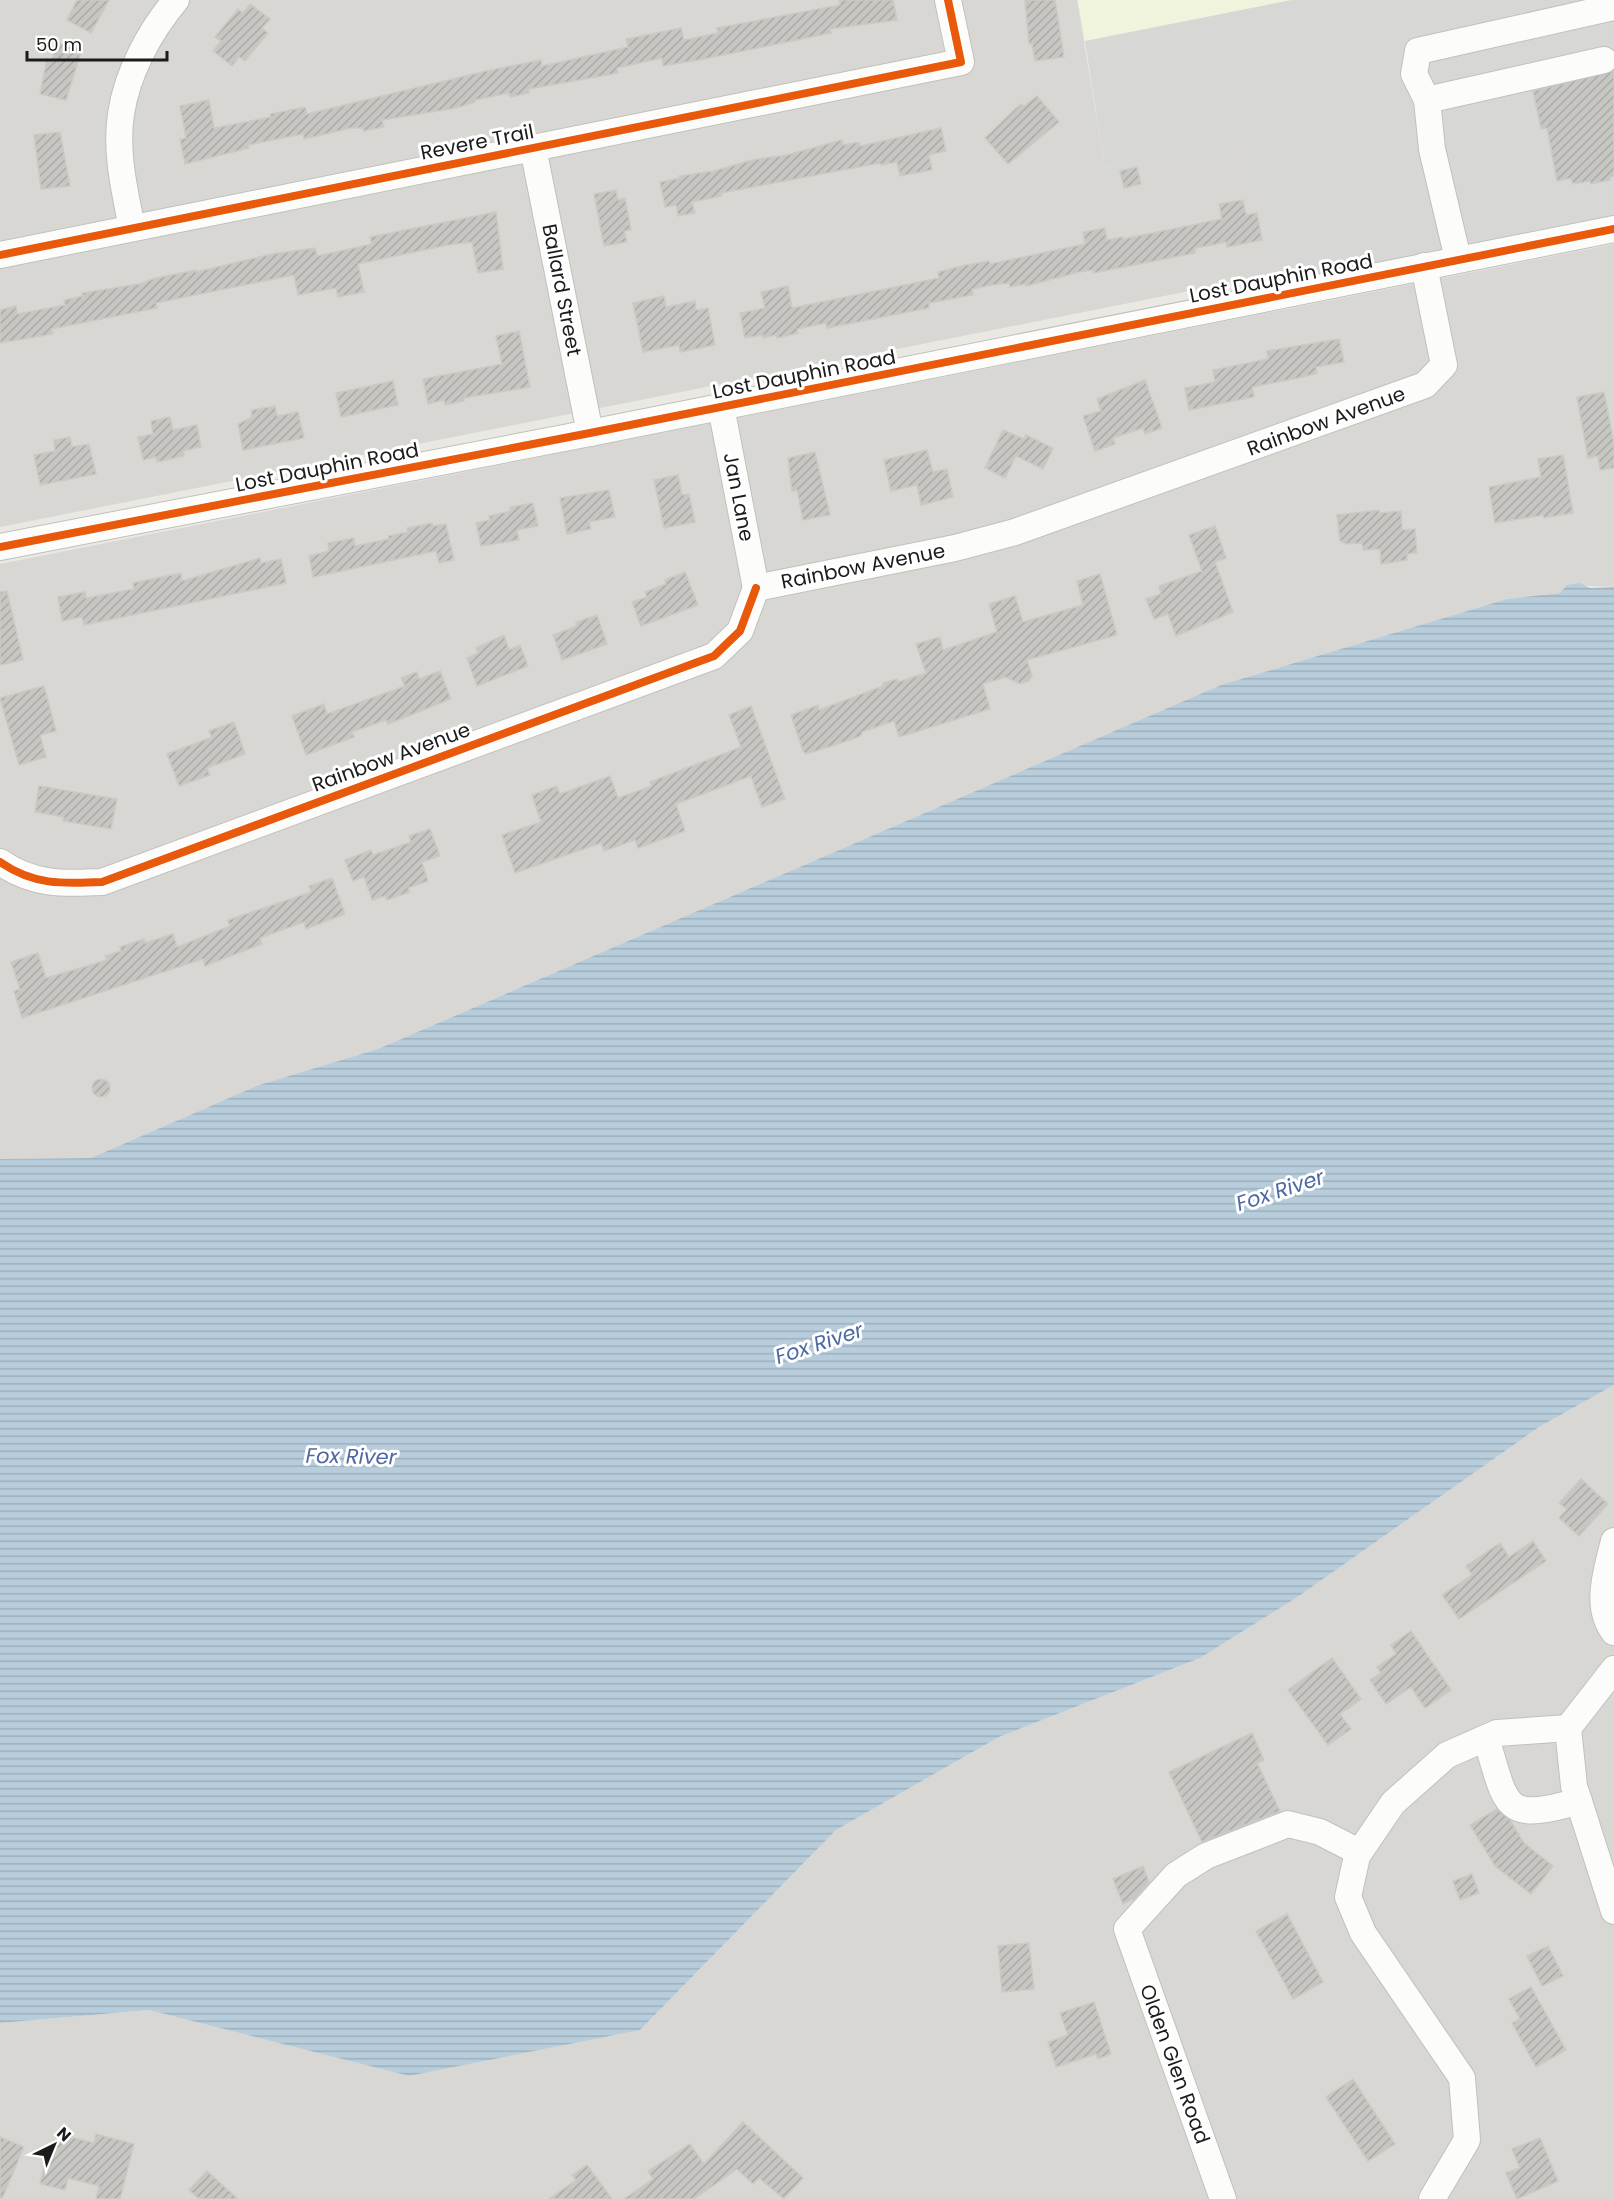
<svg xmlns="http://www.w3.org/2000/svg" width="1614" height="2199" font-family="Poppins,sans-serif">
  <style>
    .residential { fill: #d8d7d4 }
    .education { fill: #f0f4dd }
    .religious { fill: #d7d7d5 }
    .water { fill: url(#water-rules) }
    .building { fill: url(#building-hatch); stroke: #cccac5; stroke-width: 1.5 }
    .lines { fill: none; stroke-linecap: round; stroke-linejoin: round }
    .minor-casing { stroke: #c0c0be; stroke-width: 28 }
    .minor { stroke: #fcfcfb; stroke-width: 26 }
    .cycleway-casing { stroke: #fff; stroke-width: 11 }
    .cycleway { stroke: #e8590c; stroke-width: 8 }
    .labels { text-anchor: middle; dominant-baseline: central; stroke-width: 6; stroke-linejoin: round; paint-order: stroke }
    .street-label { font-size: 20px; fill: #1b1b1b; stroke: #fff }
    .water-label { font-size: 21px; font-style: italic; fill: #4e68a3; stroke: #fff }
  </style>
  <defs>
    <pattern id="water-rules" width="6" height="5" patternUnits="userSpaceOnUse" patternTransform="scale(1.5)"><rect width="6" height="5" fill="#b8cddb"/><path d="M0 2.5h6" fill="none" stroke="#9eafbb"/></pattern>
    <pattern id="building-hatch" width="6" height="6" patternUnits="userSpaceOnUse" patternTransform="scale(1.5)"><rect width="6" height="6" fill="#c7c6c3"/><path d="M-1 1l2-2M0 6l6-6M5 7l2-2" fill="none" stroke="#aaaaa7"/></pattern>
  </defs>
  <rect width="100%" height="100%" fill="#e9e8e3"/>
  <g class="residential">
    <polygon points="0,0 1077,0 1105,168 1249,145 1280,273 0,527"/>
    <polygon points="1614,244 1614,587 1567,585 1560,593 1507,599 1221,685 378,1049 259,1085 91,1158 0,1159 0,564"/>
    <polygon points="1614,1385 1614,2199 0,2199 0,2023 149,2010 409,2076 640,2030 836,1830 999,1737 1200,1658 1299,1596 1539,1427"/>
  </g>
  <polygon class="education" points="1078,0 1292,0 1085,41"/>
  <polygon class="religious" points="1292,0 1614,0 1614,229 1285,294 1249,146 1105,168 1085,41"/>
  <polygon class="water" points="1580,583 1590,588 1614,587 1614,1385 1539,1427 1299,1596 1200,1658 999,1737 836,1830 640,2030 409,2076 149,2010 0,2023 0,1159 91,1158 259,1085 378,1049 1221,685 1507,599 1560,593 1567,585"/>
  <g class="building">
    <polygon points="77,0 109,0 91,33 67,20"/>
    <polygon points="839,0 893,0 897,20 830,29 831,33 704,59 663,66 662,58 617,68 618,73 602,76 528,89 529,93 510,97 509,93 475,100 475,102 456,108 382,120 384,127 363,131 363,128 351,128 304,139 303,134 248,145 249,148 185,164 180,139 186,138 180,106 209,100 214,128 271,117 270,114 305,107 307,114 486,71 541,60 542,66 628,47 626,39 681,28 684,40 718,33 717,28 840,5"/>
    <polygon points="1025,0 1055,0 1064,57 1035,61 1032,44 1029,44"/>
    <polygon points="250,4 270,19 262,28 268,33 245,61 239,57 232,66 213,51 221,41 215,37 238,9 243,13"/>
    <polygon points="57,43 82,49 66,100 40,94 47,58 52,60"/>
    <polygon points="1614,71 1614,176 1610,177 1610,180 1591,184 1590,181 1573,184 1571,178 1557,181 1547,128 1541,129 1533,91"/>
    <polygon points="1037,96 1059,122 1008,164 985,138 1015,109 1021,104 1024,106"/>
    <polygon points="941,128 946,151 929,155 932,170 900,176 897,162 881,165 880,163 721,193 722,196 692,202 695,213 678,216 676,205 665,207 660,182 680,178 679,176 714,171 752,160 787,155 842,140 843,145 859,142 860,146"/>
    <polygon points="60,132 70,186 41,189 34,135"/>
    <polygon points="1137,167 1141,184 1124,188 1120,171"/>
    <polygon points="616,190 618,200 625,198 631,230 624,231 627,242 604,246 594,194"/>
    <polygon points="1243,200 1246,215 1257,213 1262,240 1227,247 1226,242 1212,245 1195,248 1195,253 1093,273 1093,270 1079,272 1026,286 1025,284 1010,287 1009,283 992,285 972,289 973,295 929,303 929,308 827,328 826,323 797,329 798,333 777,338 776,335 763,338 763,335 745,338 740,313 765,308 761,292 788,286 792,308 939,278 938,272 966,265 989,261 990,264 1085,244 1083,232 1105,228 1107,240 1123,237 1123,239 1222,219 1219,204"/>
    <polygon points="496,212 503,269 478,273 472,242 448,245 358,264 364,292 338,297 336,288 298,295 294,275 156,303 157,308 51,329 53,334 0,343 0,310 16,306 17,314 65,305 64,300 83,296 82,293 139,284 156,278 196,270 196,272 272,254 315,248 317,256 372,244 370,237"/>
    <polygon points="664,296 666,307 695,301 696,310 708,308 715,345 680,352 679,345 643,352 633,303"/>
    <polygon points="519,331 530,387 464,398 464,401 445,405 444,400 428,404 423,379 502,364 496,336"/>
    <polygon points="1339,339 1344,362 1316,367 1317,373 1303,377 1252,387 1254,397 1189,410 1185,388 1215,382 1213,370 1268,359 1267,351"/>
    <polygon points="1145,380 1162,428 1145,434 1143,428 1113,438 1115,444 1095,451 1083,416 1101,411 1097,399"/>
    <polygon points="393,381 398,405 341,417 336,393"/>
    <polygon points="1604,392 1614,443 1614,468 1600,470 1598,456 1588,458 1577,397"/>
    <polygon points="275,406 277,416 298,412 304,438 243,450 238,424 252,417 251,410"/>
    <polygon points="170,417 173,430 197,425 201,447 183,451 184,456 157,462 156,457 143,460 138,437 153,434 151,421"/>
    <polygon points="1003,430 1024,439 1026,435 1053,448 1043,469 1016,456 1005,478 985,468"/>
    <polygon points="70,437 72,447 89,444 96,474 40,485 34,455 55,451 54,440"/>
    <polygon points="927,450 933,472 947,469 953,497 921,505 917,485 891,491 884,460"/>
    <polygon points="815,452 830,515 803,520 797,490 792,491 788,458"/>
    <polygon points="1563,455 1573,513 1544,518 1543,515 1495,523 1489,487 1541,477 1538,459"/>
    <polygon points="678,475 682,495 689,494 695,522 664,528 654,480"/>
    <polygon points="609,490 615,517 589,522 591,529 567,534 560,498"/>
    <polygon points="533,503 538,526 517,530 519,540 481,546 476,523 490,520 489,516 511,511 510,507"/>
    <polygon points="1379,510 1379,513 1401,511 1402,530 1415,529 1417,553 1407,554 1407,560 1381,564 1380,549 1363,550 1362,543 1346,544 1340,541 1337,515"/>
    <polygon points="432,523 433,526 446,524 454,560 439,563 436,551 313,577 309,556 329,551 328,543 354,538 355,546 389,539 388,536 408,532 407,528"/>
    <polygon points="1215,526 1226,558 1215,562 1233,612 1176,636 1168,614 1154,619 1146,599 1161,594 1159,586 1202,571 1189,535"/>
    <polygon points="260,558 261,563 281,559 286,583 84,625 82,617 62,621 58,597 85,592 86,598 134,589 133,583 181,573 182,581"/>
    <polygon points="685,572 698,605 641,626 632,602 647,597 645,592 666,584 665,580"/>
    <polygon points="1100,574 1117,635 1027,660 1032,676 1029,681 1020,684 1006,677 983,684 990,709 899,737 894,721 862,732 861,736 829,747 806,754 803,751 791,715 818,705 819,710 883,686 883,683 897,679 898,682 926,673 916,644 940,637 943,650 997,632 989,604 1015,596 1023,622 1083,605 1077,581"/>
    <polygon points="7,591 23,660 0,665 0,592"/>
    <polygon points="597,615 607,644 562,660 553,635 577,626 576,622"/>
    <polygon points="504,635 509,650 520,645 528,666 477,686 467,658 478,653 476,648"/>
    <polygon points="440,671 451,699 388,724 386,720 352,732 354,737 306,755 292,716 324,704 327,714 405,686 401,678 417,672 419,679"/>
    <polygon points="44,686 56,731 40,735 46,757 19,765 0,698"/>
    <polygon points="751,706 785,799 762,807 751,776 676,804 685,831 638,848 635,840 604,851 601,843 515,873 502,835 541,822 532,795 557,786 560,794 610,776 618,798 652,786 650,782 741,747 729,715"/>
    <polygon points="234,722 245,754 207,768 210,775 179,786 167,754 212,737 209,731"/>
    <polygon points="39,786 117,799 111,829 63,821 64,817 35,812"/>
    <polygon points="430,829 440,856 422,862 428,881 408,888 410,892 387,900 385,896 372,900 364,877 353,881 345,860 371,850 373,855 411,842 409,836"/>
    <polygon points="332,878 345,914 306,929 304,922 260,938 262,944 205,966 203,959 22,1018 14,991 20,989 11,962 38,953 46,978 107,960 105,956 121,951 120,947 144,939 145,943 173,934 177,947 230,926 228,920 311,892 309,886"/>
    <circle cx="101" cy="1088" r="9"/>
    <polygon points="1581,1479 1608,1504 1579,1536 1559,1518 1567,1509 1559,1503"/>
    <polygon points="1533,1541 1546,1561 1459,1619 1442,1595 1472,1575 1466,1566 1500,1543 1509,1557"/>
    <polygon points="1411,1631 1451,1690 1425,1708 1411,1687 1386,1704 1370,1680 1381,1673 1377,1667 1396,1654 1391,1645"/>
    <polygon points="1332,1658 1361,1699 1340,1714 1351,1729 1328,1745 1288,1690"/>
    <polygon points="1252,1733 1264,1760 1257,1763 1280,1811 1202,1842 1169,1772"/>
    <polygon points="1497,1809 1510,1820 1524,1843 1553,1866 1531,1894 1495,1866 1470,1825"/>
    <polygon points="1143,1866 1149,1882 1134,1899 1123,1904 1113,1879"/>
    <polygon points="1472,1874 1479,1893 1460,1900 1453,1881"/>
    <polygon points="1287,1914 1323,1982 1293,1999 1256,1931"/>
    <polygon points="1029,1943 1034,1989 1002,1992 998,1946"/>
    <polygon points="1548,1946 1563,1976 1542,1986 1527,1956"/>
    <polygon points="1531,1987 1566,2050 1536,2067 1512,2023 1520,2019 1509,1999"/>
    <polygon points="1094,2002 1111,2054 1098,2059 1096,2054 1056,2067 1048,2042 1068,2035 1060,2013"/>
    <polygon points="1353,2079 1395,2144 1368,2161 1326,2097"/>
    <polygon points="743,2122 803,2178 784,2199 759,2178 753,2184 737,2169 694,2199 624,2199 653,2179 648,2171 690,2144 704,2164"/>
    <polygon points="59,2134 94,2143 96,2134 134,2144 120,2199 96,2199 99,2186 68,2178 65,2190 40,2184 48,2149 55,2151"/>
    <polygon points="0,2137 24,2147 2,2199 0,2199"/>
    <polygon points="1540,2138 1558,2181 1517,2199 1506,2173 1520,2168 1512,2149"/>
    <polygon points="587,2165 612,2199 549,2199 576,2180 572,2175"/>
    <polygon points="207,2171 238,2199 199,2199 189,2190"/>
  </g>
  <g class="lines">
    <defs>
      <g id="minor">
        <polyline points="1604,60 1427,100 1414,74 1418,51 1614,7"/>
        <polyline points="1427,100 1432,149 1458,259"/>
        <polyline points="533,148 590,433"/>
        <path d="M132,228C125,192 115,152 121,114C127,73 150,31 176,0"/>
        <polyline points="0,255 961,62 948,0"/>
        <polyline points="721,407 756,588"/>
        <polyline points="0,547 590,433 1614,229"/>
        <polyline points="756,588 955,548 1015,532 1425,385 1444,365 1424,266"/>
        <path d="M0,862C33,885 62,884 102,882L714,656L740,631L756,588"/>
        <path d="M1614,1541C1607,1570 1594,1606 1614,1632"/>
        <polyline points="1614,1669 1568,1728 1574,1786 1614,1911"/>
        <path d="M1486,1738C1507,1806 1502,1824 1579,1801"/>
        <polyline points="1223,2199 1127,1929 1176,1875 1206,1856 1288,1824 1320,1832 1359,1852"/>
        <polyline points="1432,2199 1467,2140 1462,2078 1363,1933 1348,1897 1357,1856 1393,1803 1447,1755 1497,1733 1568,1728"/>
      </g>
    </defs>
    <use href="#minor" class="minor-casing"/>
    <use href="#minor" class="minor"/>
    <defs>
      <g id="cycleway">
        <polyline points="0,255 961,62 948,0"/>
        <polyline points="0,547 590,433 1614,229"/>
        <path d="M0,862C33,885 62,884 102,882L714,656L740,631L756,588"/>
      </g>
    </defs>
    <use href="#cycleway" class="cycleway-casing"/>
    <use href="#cycleway" class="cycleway"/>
  </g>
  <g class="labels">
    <g class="street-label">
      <text transform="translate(477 142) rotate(-11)">Revere Trail</text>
      <text transform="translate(1281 278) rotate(-11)">Lost Dauphin Road</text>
      <text transform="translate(562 290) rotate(79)">Ballard Street</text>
      <text transform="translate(804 374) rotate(-11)">Lost Dauphin Road</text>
      <text transform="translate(1326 421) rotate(-20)">Rainbow Avenue</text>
      <text transform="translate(327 467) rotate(-11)">Lost Dauphin Road</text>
      <text transform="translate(739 497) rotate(79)">Jan Lane</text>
      <text transform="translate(863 566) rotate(-11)">Rainbow Avenue</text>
      <text transform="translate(391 757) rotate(-20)">Rainbow Avenue</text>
      <text transform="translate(1175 2064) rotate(70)">Olden Glen Road</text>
    </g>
    <g class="water-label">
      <text transform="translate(1280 1190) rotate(-18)">Fox River</text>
      <text transform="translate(819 1343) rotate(-18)">Fox River</text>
      <text transform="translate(351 1456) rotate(1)">Fox River</text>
    </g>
  </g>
  <g transform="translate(54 2145) rotate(43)" stroke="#ffffff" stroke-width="4.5" paint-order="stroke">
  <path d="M0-4.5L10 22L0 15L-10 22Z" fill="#1b1b1b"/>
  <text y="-9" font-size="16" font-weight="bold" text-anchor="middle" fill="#1b1b1b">N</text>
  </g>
  <path d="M27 51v9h140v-9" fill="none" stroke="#1b1b1b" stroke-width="3"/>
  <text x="36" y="51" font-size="18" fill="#1b1b1b" stroke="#ffffff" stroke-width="4.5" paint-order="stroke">50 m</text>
</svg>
